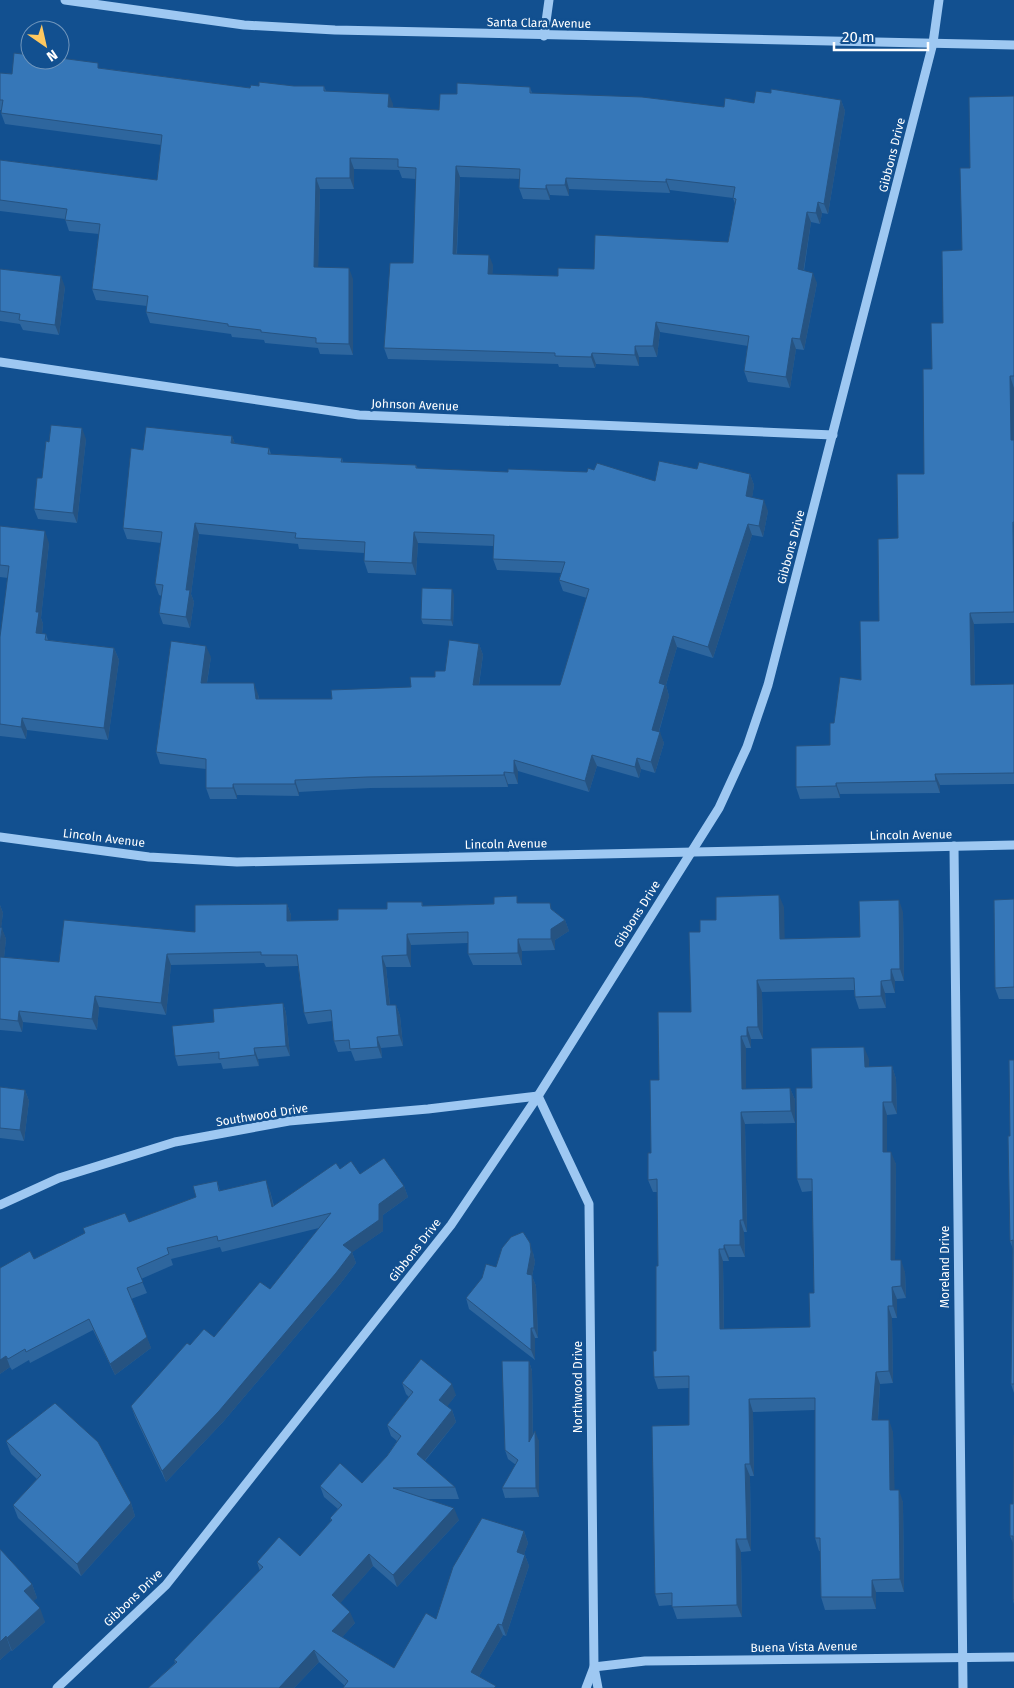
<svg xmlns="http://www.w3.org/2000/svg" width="1014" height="1688" font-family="'Fira Sans',sans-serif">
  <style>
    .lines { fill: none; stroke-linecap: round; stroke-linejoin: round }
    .minor { stroke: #9ec8f2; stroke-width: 9 }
    .wall { fill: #2e669e; fill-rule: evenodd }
    .shaded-wall { fill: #265381 }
    .building { fill: #3677b8; stroke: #265381; fill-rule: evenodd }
    .labels { text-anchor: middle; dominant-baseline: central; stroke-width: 5; stroke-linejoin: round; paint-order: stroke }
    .street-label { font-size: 12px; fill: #fff; stroke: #125090 }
  </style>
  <rect width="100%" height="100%" fill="#125090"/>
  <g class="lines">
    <g class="minor">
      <polyline points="65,0 244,25 335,30 1014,45"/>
      <polyline points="544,36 549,0"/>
      <polyline points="0,362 359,415 833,435"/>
      <polyline points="0,837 149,857 237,862 1014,845"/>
      <polyline points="954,846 963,1688"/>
      <polyline points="0,1205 59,1178 175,1142 289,1121 428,1109 538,1096 589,1204 594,1667 586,1688"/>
      <polyline points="57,1688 166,1585 451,1225 538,1096 719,808 747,747 768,685 933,43 939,0"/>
      <polyline points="598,1688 594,1667 645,1661 1014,1657"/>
    </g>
  </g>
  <g class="wall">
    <path d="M100,68L250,88L259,86H324L326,91L393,104V107L439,110L457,94L530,87L532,93L724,107L754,103L841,100L845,111L828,214L822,213L820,224L811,222L804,271L817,283L804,350L796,349L790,388L748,382L744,371L748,346L660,332L657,357H639V366L596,364L595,368L559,367L558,364L388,359L384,348L413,263L416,179L402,178L399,170L354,169V189H320L318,267L353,279V355L320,354L318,348L265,343L264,340L232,337L231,334L150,323L146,312L147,306L96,300L92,289L99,234L69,231L65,219L0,211V160L157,180L161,145L5,124L1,113V110H0V73L12,74ZM460,177L520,179L519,188L523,199L550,200V195L569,196V189L670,193V190L733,198L735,204L728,242L558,276L492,274L493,265L457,254Z"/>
    <polygon points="1014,96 1014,623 974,624 975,685 1014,684 1014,784 940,785 940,793 840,794 840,798 800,799 796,787 830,745 834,723 861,680 879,621 898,538 924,474 932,369 943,323 962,250 970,168"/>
    <polygon points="0,269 65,287 59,335 23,330 20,324 0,321"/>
    <polygon points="232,436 235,444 269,448 271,454 342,458 343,462 416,465 418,469 508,472 587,472 594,470 655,481 697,469 750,474 754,485 752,497 768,511 763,537 752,535 713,658 677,647 666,685 669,696 659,732 664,743 655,773 641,769 639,778 597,766 589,792 518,771 518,784 508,784 508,787 371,788 299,792 299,796 237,795 237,799 210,799 206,788 206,769 160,764 156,752 211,657 207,683 258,694 259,699 332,699 411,687 435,677 445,671 479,644 483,655 479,685 560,685 587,598 563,591 559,580 561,573 497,570 493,559 493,546 418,543 416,575 368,573 364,561 364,553 299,549 298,544 199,534 191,594 194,602 190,628 163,624 159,613 162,596 159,595 155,584 161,543 127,539 123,528 143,450"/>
    <polygon points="86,439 77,523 38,519 34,509 42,478 49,442"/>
    <polygon points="0,526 49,543 41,618 43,624 42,634 46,634 48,640 114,648 119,660 108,740 27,730 26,739 0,736 0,637 8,578 0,577"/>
    <polygon points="454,595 453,626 423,624 421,619"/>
    <polygon points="1014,899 1014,999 999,999 995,988"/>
    <polygon points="422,902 423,906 520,903 554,911 565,920 569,931 555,940 555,950 522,951 522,965 473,965 468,954 468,943 411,945 411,967 386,967 390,1005 396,1005 400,1016 403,1046 381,1048 382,1058 355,1061 351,1051 338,1052 334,1041 332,1021 308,1024 304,1013 298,966 266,967 264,963 171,965 166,1015 99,1007 97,1030 23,1022 22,1032 0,1030 0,905 3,913 1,927 6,939 4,957 59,962 195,932 287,904 291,915 291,921 338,920 387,909"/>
    <polygon points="784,907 784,939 860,937 903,912 904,981 895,981 895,993 885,993 886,1008 859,1009 855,997 854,990 762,992 763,1039 751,1039 751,1048 746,1048 746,1089 790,1088 795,1100 795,1123 745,1124 747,1232 744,1232 745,1257 729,1257 729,1261 723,1261 724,1329 810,1327 814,1293 812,1191 802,1192 797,1179 812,1088 869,1059 869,1067 892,1066 896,1079 897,1114 887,1115 887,1152 896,1164 895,1260 905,1272 906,1298 897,1299 897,1318 892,1318 893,1383 880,1384 878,1420 893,1432 894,1490 903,1502 904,1592 876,1592 876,1609 825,1610 821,1597 820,1551 819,1551 815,1538 815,1410 753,1412 754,1476 750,1476 751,1551 741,1552 742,1617 677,1619 672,1605 659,1606 655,1594 689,1425 689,1388 658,1389 654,1377 656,1351 658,1266 657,1192 653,1192 648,1180 659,1080 691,1012 700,932 716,920"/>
    <polygon points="283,1003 286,1013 290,1056 258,1059 259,1066 223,1069 221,1063 178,1066 175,1056 214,1022"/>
    <polygon points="1014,1060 1014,1393 1011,1384 1013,1249 1010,1241 1010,1136"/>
    <polygon points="0,1087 25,1090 29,1101 24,1141 0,1138"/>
    <polygon points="340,1169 404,1186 408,1197 383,1215 383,1231 352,1252 356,1263 340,1284 223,1422 166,1482 135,1417 131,1406 190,1345 214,1337 270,1289 319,1228 222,1252 220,1247 171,1259 173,1265 141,1279 147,1293 131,1299 151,1348 115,1375 93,1330 30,1363 29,1360 12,1370 10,1367 0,1374 0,1268 34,1259 196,1197 217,1181 220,1191 270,1191 274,1206"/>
    <polygon points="533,1253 535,1262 532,1276 536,1286 538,1338 535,1338 535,1360 469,1309 466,1298 496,1267"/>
    <polygon points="529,1361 532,1371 533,1436 539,1441 539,1497 505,1498 502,1488 516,1465 508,1459 505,1450"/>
    <polygon points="402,1383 456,1395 447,1406 452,1410 456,1422 425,1461 455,1487 459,1499 426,1499 459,1520 397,1587 373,1566 340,1603 355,1623 342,1637 394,1668 436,1619 524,1531 528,1543 524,1554 525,1555 529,1566 506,1636 503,1635 479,1676 345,1686 319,1662 294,1688 148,1688 175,1663 174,1660 260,1571 257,1562 300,1556 331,1521 330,1518 338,1509 324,1497 320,1486 362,1483 387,1456 397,1441 391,1436 387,1425 409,1397 406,1394"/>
    <polygon points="1014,1435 1014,1604 1013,1600 1013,1543 1010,1536 1013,1504"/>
    <polygon points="6,1441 131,1503 135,1516 81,1576 18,1518 13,1505 37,1479 11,1454"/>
    <polygon points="0,1549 32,1584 37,1598 33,1601 45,1622 12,1651 11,1650 0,1660"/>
  </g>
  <g class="shaded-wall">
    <polygon points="389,94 393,104 392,117 388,107"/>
    <polygon points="841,100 845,111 828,214 824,204"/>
    <polygon points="350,158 354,169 354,189 350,178"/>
    <polygon points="456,166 460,177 456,264 453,254"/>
    <polygon points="316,178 320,189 318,278 314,267"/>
    <polygon points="566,178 569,189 569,196 565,185"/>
    <polygon points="666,179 670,190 670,193 666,182"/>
    <polygon points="546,185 550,195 550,200 546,189"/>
    <polygon points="818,202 822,213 820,224 816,213"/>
    <polygon points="807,212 811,222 802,280 798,269"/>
    <polygon points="489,255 493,265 492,285 488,274"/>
    <polygon points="349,268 353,279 353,355 349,344"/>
    <polygon points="813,273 817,283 804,350 800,339"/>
    <polygon points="61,276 65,287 59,335 55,325"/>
    <polygon points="656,322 660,332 657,357 653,346"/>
    <polygon points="792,338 796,349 790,388 786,377"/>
    <polygon points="635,346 639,357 639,366 635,355"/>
    <polygon points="592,353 596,364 595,368 591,357"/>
    <polygon points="1010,376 1014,388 1014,449 1011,440"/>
    <polygon points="82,428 86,439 77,523 73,513"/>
    <polygon points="232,436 236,447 231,443"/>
    <polygon points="750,474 754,485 751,507 746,496"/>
    <polygon points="764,500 768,511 763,537 759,526"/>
    <polygon points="1013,522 1014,525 1014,587"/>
    <polygon points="195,523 199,534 191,594 194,602 190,628 186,617 186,590"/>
    <polygon points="748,524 752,535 713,658 708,647"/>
    <polygon points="45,531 49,543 41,618 43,624 41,645 36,633 36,612"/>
    <polygon points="414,532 418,543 416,575 412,563"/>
    <polygon points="452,589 454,595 453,626 451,620"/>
    <polygon points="970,613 974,624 975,696 971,685"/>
    <polygon points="673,636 677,647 666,685 669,696 656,741 652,730 659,683"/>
    <polygon points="479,644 483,655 477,697 473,685"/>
    <polygon points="206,646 211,657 205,694 201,683"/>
    <polygon points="114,648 119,660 108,740 104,728"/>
    <polygon points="254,683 258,694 260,710 256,699"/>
    <polygon points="22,718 27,730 26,739 21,727"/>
    <polygon points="660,732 664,743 655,773 651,762"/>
    <polygon points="592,755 597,766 589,792 585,781"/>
    <polygon points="637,758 641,769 639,778 635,767"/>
    <polygon points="514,760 518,771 518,784 514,773"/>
    <polygon points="504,772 508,784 508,787 504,775"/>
    <polygon points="935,774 940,785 940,793 936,781"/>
    <polygon points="295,780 299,792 299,796 295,784"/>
    <polygon points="836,783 840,794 840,798 836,786"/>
    <polygon points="233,784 237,795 237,799 233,788"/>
    <polygon points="779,895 784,907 785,951 780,939"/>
    <polygon points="899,900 903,912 904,981 900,969"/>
    <polygon points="287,904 291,915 291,932 287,921"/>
    <polygon points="0,905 3,913 0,938"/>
    <polygon points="565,920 569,931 555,940 555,950 551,939 551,929"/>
    <polygon points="2,928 6,939 3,968 0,961 0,945"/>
    <polygon points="407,934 411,945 411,967 407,955"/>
    <polygon points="518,939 522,951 522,965 518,953"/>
    <polygon points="167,954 171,965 166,1015 161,1003"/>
    <polygon points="382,956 386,967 391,1017 387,1005"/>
    <polygon points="891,969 895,981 895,993 891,980"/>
    <polygon points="757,980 762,992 763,1039 758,1027"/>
    <polygon points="881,981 885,993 886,1008 881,996"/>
    <polygon points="95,996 99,1007 97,1030 92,1019"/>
    <polygon points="283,1003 286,1013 290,1056 286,1046"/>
    <polygon points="396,1005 400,1016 403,1046 399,1035"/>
    <polygon points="19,1011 23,1022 22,1032 18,1021"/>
    <polygon points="747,1027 751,1039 751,1048 747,1036"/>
    <polygon points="741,1036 746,1048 746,1101 742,1089"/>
    <polygon points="377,1037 381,1048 382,1058 378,1047"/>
    <polygon points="864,1047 869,1059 869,1079 865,1067"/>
    <polygon points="254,1048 258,1059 259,1066 255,1055"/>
    <polygon points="892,1066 896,1079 897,1114 892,1102"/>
    <polygon points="790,1088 795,1100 795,1123 791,1111"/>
    <polygon points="25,1090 29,1101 24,1141 20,1130"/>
    <polygon points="883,1102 887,1115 887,1164 883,1152"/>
    <polygon points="741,1112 745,1124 747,1232 743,1220"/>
    <polygon points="891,1152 896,1164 895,1272 891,1260"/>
    <polygon points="266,1180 270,1191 276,1218 272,1207"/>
    <polygon points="404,1186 408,1197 383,1215 383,1231 347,1256 343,1245 379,1204"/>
    <polygon points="740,1220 744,1232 745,1257 740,1245"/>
    <polygon points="530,1243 533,1253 535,1262 532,1276 536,1286 538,1338 534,1328 527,1274"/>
    <polygon points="724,1245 729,1257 729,1261 724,1249"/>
    <polygon points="719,1249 723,1261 724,1342 720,1329"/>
    <polygon points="352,1252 356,1263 340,1284 223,1422 166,1482 162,1471"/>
    <polygon points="901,1260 905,1272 906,1298 901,1286"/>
    <polygon points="892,1287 897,1299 897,1318 893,1306"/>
    <polygon points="888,1306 892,1318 893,1383 889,1371"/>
    <polygon points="531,1328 535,1338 535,1360 531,1350"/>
    <polygon points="147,1337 151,1348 115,1375 110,1364"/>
    <polygon points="6,1356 10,1367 0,1374 0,1360"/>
    <polygon points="529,1361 532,1371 533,1451 529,1442"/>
    <polygon points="876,1372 880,1384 877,1433 872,1420"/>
    <polygon points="452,1384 456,1395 443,1412 439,1400"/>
    <polygon points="749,1399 753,1412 754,1476 750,1464"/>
    <polygon points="452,1410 456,1422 421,1465 417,1454"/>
    <polygon points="889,1420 893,1432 895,1502 890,1490"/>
    <polygon points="535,1431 539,1441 539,1497 536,1488"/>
    <polygon points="745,1464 750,1476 751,1551 747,1539"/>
    <polygon points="899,1490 903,1502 904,1592 900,1579"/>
    <polygon points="131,1503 135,1516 81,1576 77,1564"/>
    <polygon points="454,1508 459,1520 397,1587 393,1575"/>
    <polygon points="524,1531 528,1543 521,1564 517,1552"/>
    <polygon points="736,1539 741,1552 742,1617 737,1605"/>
    <polygon points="369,1554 373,1566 337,1607 332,1595"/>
    <polygon points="525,1555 529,1566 506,1636 502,1625"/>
    <polygon points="872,1580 876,1592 876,1609 872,1597"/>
    <polygon points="32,1584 37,1598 29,1605 24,1591"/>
    <polygon points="40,1608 45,1622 12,1651 7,1638"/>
    <polygon points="350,1612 355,1623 337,1643 332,1631"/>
    <polygon points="498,1624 503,1635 475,1683 471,1672"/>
    <polygon points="6,1636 11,1650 0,1660 0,1642"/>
    <polygon points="314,1650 319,1662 294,1688 279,1688"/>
  </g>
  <g class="building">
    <path d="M14,53L30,55V60H60V58L98,63V68L250,88L251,85L259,86V82L294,86H324V91L389,94L388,107L439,110L440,94H457V83L530,87V93L642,97L724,107L725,98L754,103L756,91L771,93V89L841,100L824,204L818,202L816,213L807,212L798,269L813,273L800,339L792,338L786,377L744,371L749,336L656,322L653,346H635V355L592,353L591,357L555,356V353L384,348L390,263H413L416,168L398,167V159L350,158V178H316L314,267L349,268V344L316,343V338L261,332V330L228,326V324L146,312L148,296L92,289L100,224L65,220L67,209L0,200V160L157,180L162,135L1,113L3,100H0V73L12,74ZM456,166L520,169L519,188L546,189V185H565L566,178L666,182V179L735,187L733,198L736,199L728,242L595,235L594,269L558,268V276L488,274L489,255L453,254Z"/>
    <polygon points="1014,96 1014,376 1010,376 1011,440 1014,440 1014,522 1013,522 1014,612 970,613 971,685 1014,684 1014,773 935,774 936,781 836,783 836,786 796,787 796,746 830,745 830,723 834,723 840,677 861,680 860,621 879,621 878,539 898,538 897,474 924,474 923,369 932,369 931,323 943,323 942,251 962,250 960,168 970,168 969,97"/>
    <polygon points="0,269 61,276 55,325 19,320 20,314 0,311"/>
    <polygon points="51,425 82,428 73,513 34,509 37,478 42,478 46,441 49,442"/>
    <polygon points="146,427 232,436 231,443 269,448 268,454 342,458 341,462 416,465 416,468 508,472 508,469 587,472 588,468 594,470 597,463 655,481 659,461 697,469 699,462 750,474 746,496 764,500 759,526 748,524 708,647 673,636 659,683 665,685 652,730 660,732 651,762 637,758 635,767 592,755 585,781 514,760 514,773 504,772 504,775 367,777 295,780 295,784 233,784 233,788 206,788 206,759 156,752 171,641 206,646 201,683 254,683 256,699 332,699 331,690 411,687 410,677 435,677 435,671 445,671 449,640 479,644 473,685 560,685 589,589 559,580 565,562 493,559 494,535 414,532 412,563 364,561 365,542 295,538 296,533 195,523 186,590 190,590 186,617 159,613 163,585 155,584 162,532 123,528 131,448 143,450"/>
    <polygon points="0,526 45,531 36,612 39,612 36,633 46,634 45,640 114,648 104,728 22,718 21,727 0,724 0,637 9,566 0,565"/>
    <polygon points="422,588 452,589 451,620 421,619"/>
    <polygon points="779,895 780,939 860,937 859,901 899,900 900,969 891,969 891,980 881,981 881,996 855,997 854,978 757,980 758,1027 747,1027 747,1036 741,1036 742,1089 790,1088 791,1111 741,1112 743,1220 740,1220 740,1245 724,1245 724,1249 719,1249 720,1329 810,1327 809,1293 814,1293 812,1179 797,1179 796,1088 812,1088 811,1048 864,1047 865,1067 892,1066 892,1102 883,1102 883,1152 891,1152 891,1260 901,1260 901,1286 892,1287 893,1306 888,1306 889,1371 876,1372 872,1420 889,1420 890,1490 899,1490 900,1579 872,1580 872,1597 821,1597 820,1538 815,1538 815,1398 749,1399 750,1464 745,1464 747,1539 736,1539 737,1605 672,1607 672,1593 655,1594 652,1426 689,1425 689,1376 654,1377 653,1351 656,1351 656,1266 658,1266 657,1179 648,1180 648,1153 651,1153 650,1080 659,1080 658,1012 691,1012 689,932 700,932 700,920 716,920 716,897"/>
    <polygon points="517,896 517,903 550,903 551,909 565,920 551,929 551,939 518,939 518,953 468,954 468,932 407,934 407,955 382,956 387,1005 396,1005 399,1035 377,1037 378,1047 350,1049 349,1040 334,1041 331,1010 304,1013 297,955 261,955 261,952 167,954 161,1003 95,996 92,1019 19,1011 18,1021 0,1019 0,957 59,962 64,920 195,932 195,905 287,904 287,921 338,920 338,909 387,909 387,902 422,902 422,906 494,904 494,897"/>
    <polygon points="1014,899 1014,987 995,988 994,900"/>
    <polygon points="0,927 2,928 0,945"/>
    <polygon points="283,1003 286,1046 254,1048 255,1055 219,1059 219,1052 175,1056 172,1026 214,1022 213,1009"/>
    <polygon points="1009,1060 1014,1060 1014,1384 1011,1384 1013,1240 1010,1241 1008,1136 1010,1136"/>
    <polygon points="0,1087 25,1090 20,1130 0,1128"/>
    <polygon points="384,1158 404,1186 379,1204 379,1220 343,1245 352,1252 336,1273 219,1411 162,1471 131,1406 187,1343 190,1345 204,1329 214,1337 260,1282 270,1289 331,1213 218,1241 217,1236 167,1248 169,1254 137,1268 143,1282 127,1288 147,1337 110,1364 89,1319 26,1352 25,1349 8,1359 6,1356 0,1360 0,1268 30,1251 34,1259 85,1233 83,1228 125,1213 129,1222 196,1197 193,1186 217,1181 219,1191 266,1180 272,1207 336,1163 340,1169 351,1161 360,1174"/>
    <polygon points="523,1232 530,1243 531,1252 527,1274 532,1275 534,1328 531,1328 531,1350 466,1298 482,1278 486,1264 496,1267 502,1248 511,1237"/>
    <polygon points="421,1359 452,1384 439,1400 452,1410 417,1454 455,1487 393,1488 454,1508 393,1575 369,1554 332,1595 350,1612 332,1631 394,1668 426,1613 436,1619 453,1567 482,1518 524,1531 517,1552 525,1555 502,1625 498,1624 471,1672 496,1686 494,1688 343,1688 348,1681 314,1650 279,1688 148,1688 177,1662 174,1660 263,1567 257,1562 279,1537 300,1556 332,1520 330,1518 342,1505 320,1486 340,1463 362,1483 387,1456 401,1436 387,1425 413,1392 402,1383"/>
    <polygon points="502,1361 529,1361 529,1442 535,1431 536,1488 502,1488 518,1460 505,1450"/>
    <polygon points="55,1403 98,1442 131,1503 77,1564 13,1505 41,1475 6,1441"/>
    <polygon points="1014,1435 1014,1600 1013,1600 1013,1536 1010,1536 1010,1504 1013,1504"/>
    <polygon points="0,1549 32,1584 24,1591 40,1608 7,1638 6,1636 0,1642"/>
  </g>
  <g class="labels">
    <g class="street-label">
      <text transform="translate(539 23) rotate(1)">Santa Clara Avenue</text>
      <text transform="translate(892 155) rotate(-76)">Gibbons Drive</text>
      <text transform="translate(415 405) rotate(2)">Johnson Avenue</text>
      <text transform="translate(791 547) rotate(-75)">Gibbons Drive</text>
      <text transform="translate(911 835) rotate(-1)">Lincoln Avenue</text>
      <text transform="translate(104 838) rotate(7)">Lincoln Avenue</text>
      <text transform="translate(506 844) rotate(-1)">Lincoln Avenue</text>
      <text transform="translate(637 914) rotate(-58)">Gibbons Drive</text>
      <text transform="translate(262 1115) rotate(-9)">Southwood Drive</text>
      <text transform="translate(415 1250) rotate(-52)">Gibbons Drive</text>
      <text transform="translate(945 1267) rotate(-90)">Moreland Drive</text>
      <text transform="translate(578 1387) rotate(-90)">Northwood Drive</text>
      <text transform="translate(133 1598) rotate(-44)">Gibbons Drive</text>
      <text transform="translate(804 1647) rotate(-1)">Buena Vista Avenue</text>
    </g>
  </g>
  <g transform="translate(45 45) rotate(146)"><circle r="24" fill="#125090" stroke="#7196bc"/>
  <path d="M0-4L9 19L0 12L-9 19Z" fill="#ffc85f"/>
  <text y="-8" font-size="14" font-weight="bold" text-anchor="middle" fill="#ffffff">N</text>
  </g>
  <path d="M834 42v8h94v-8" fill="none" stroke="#ffffff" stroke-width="2.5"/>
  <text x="842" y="42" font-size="15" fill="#ffffff" stroke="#125090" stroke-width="4" paint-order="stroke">20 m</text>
</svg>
